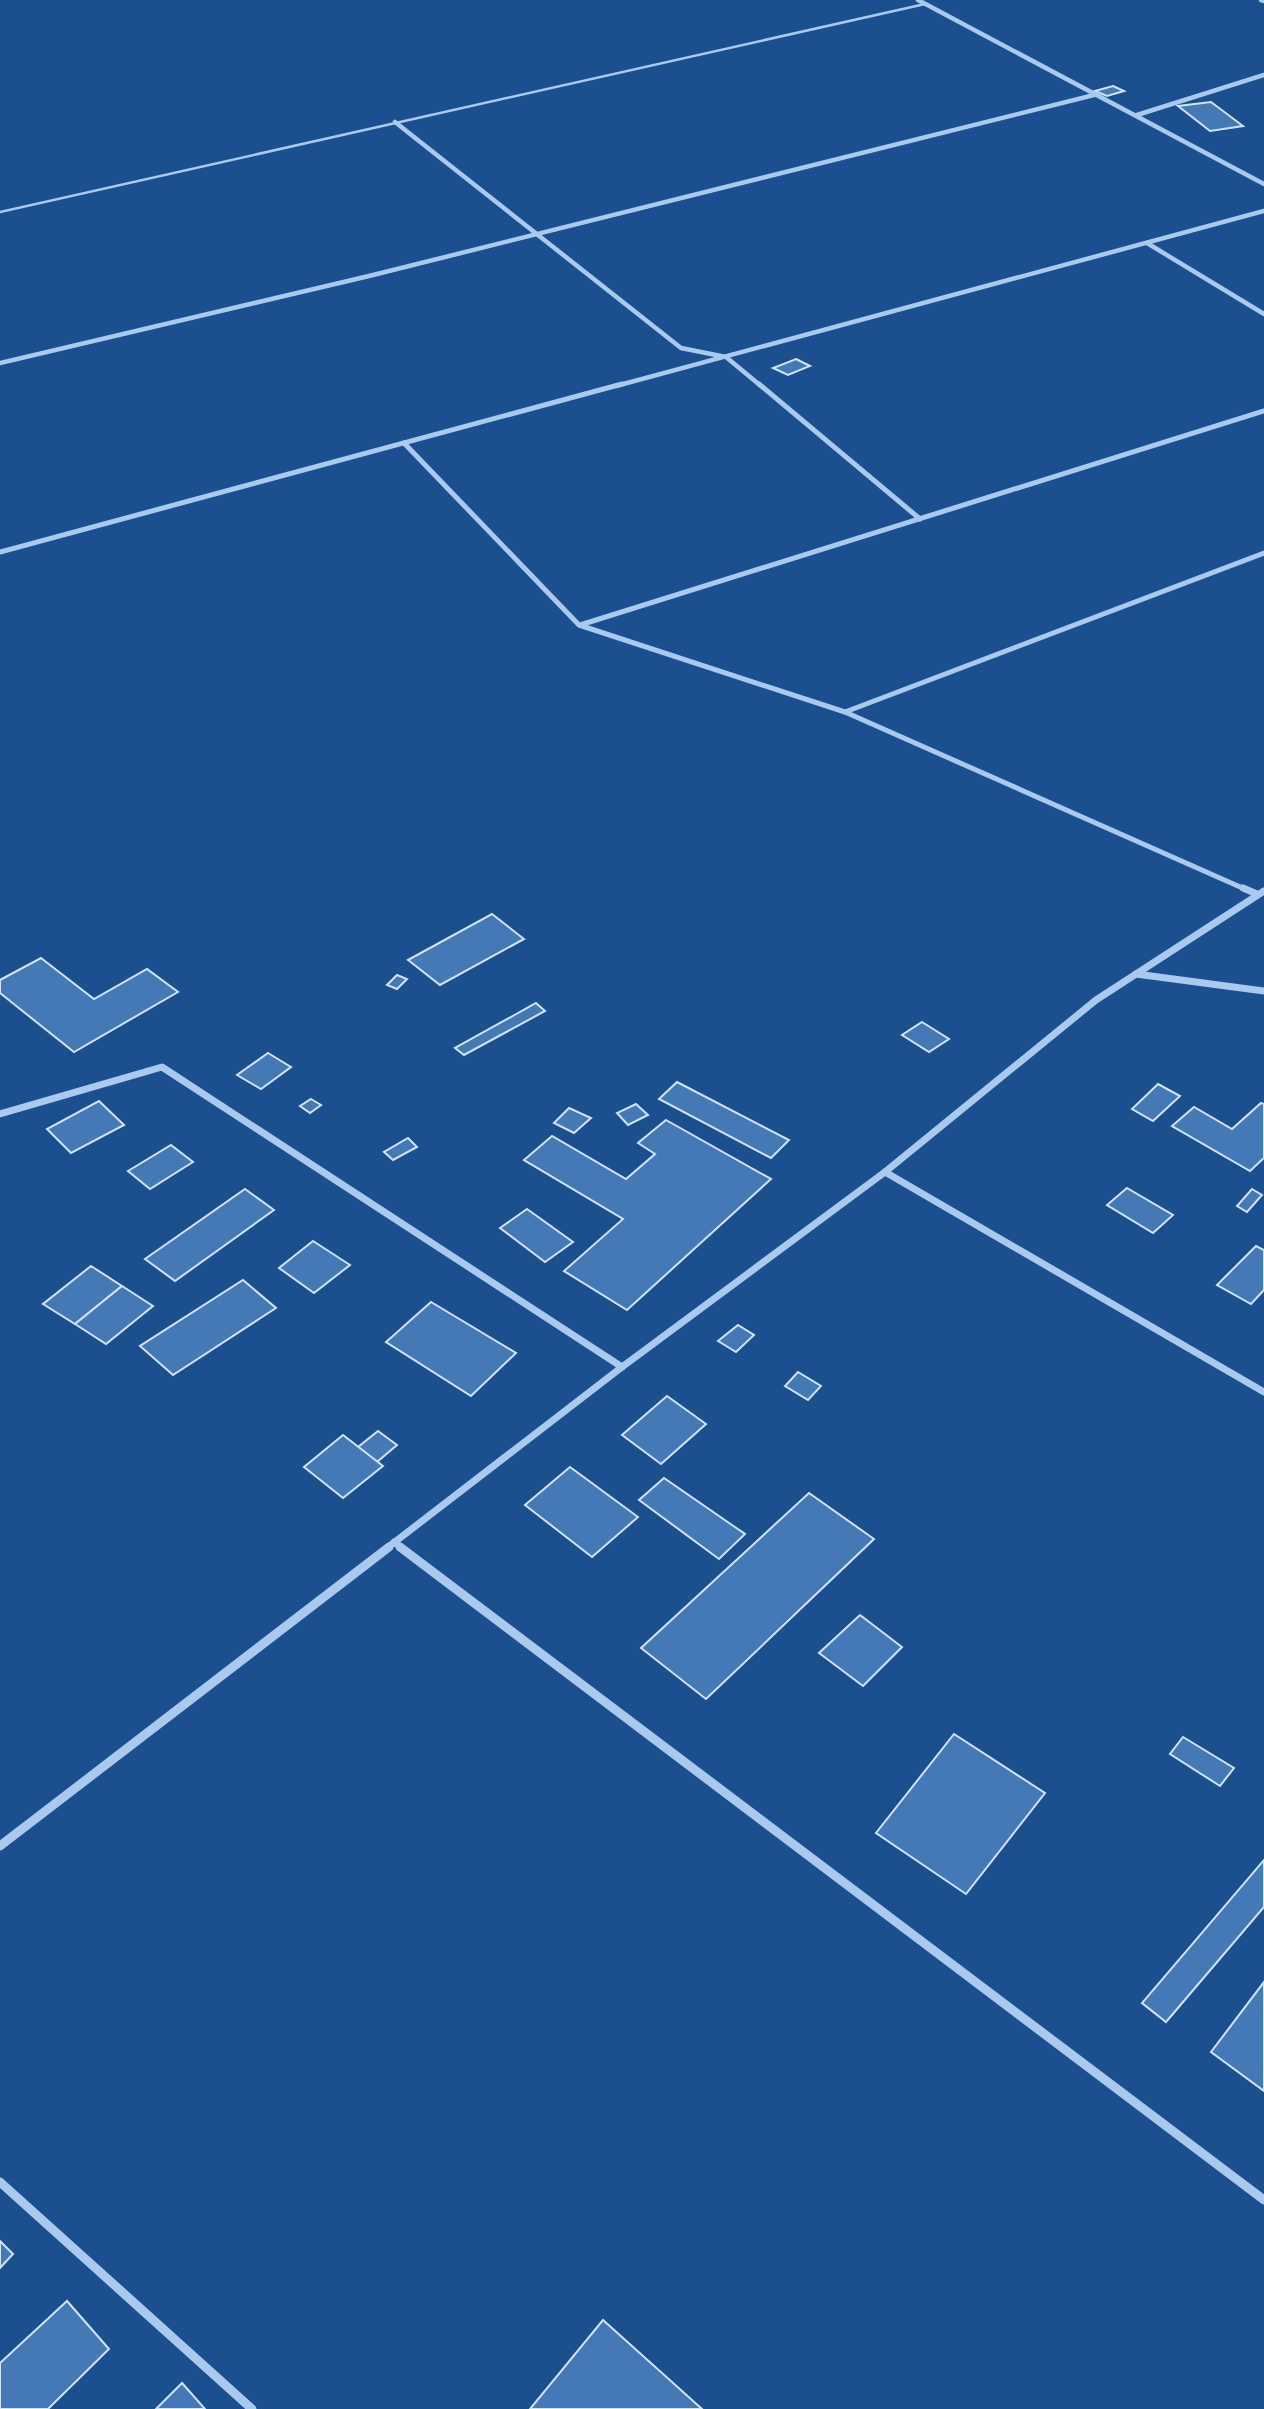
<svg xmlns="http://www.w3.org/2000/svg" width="1264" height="2409" font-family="Jost,sans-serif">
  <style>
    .building { fill: #4478b7; stroke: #cfe3fa; stroke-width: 2 }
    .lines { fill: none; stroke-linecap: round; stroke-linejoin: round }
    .lane { stroke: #a9c9ee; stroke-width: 2.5 }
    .street-far3 { stroke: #a9c9ee; stroke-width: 4.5 }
    .street-far2 { stroke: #a9c9ee; stroke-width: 5 }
    .street-far1 { stroke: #a9c9ee; stroke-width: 7 }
    .street { stroke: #a9c9ee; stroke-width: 9 }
  </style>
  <rect width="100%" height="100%" fill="#1b4f8f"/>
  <g class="building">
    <polygon points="1113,86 1124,91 1107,96 1095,91"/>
    <polygon points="1211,102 1243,126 1210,131 1178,106"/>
    <polygon points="796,359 810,366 788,375 773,368"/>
    <polygon points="492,914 524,939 440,985 408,960"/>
    <polygon points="41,958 94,999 147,969 178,992 74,1052 0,993 0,980"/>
    <polygon points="397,975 407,979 397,989 387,985"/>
    <polygon points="536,1003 545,1011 464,1055 455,1048"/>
    <polygon points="922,1022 949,1039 929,1052 902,1035"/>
    <polygon points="268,1053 291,1067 261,1089 237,1075"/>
    <polygon points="677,1082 789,1140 771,1158 659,1099"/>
    <polygon points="1158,1084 1180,1096 1153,1121 1132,1109"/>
    <polygon points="311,1099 321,1105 310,1113 300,1106"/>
    <polygon points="99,1101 124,1125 71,1153 47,1129"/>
    <polygon points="1261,1103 1264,1104 1264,1158 1250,1171 1172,1126 1194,1107 1232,1129"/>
    <polygon points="636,1104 648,1115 628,1125 617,1113"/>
    <polygon points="569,1108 591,1118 574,1133 554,1123"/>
    <polygon points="666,1120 771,1179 627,1310 564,1271 623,1219 524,1160 552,1136 626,1179 655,1154 638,1143"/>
    <polygon points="408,1138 417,1147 393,1160 384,1152"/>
    <polygon points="171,1145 193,1162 150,1189 128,1171"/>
    <polygon points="1127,1188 1173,1215 1153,1233 1107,1205"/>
    <polygon points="245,1189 274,1210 175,1281 145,1259"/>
    <polygon points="1252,1189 1262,1195 1247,1212 1237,1206"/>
    <polygon points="527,1209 573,1242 545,1262 500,1228"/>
    <polygon points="313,1241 350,1265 314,1293 279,1268"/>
    <polygon points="1256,1246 1264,1250 1264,1290 1251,1304 1217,1285"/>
    <polygon points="91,1266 122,1286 75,1324 43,1304"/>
    <polygon points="243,1280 276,1308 173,1375 140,1346"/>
    <polygon points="122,1286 153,1306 106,1344 75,1324"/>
    <polygon points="431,1302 516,1353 471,1396 386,1342"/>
    <polygon points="738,1325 754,1335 736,1352 718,1341"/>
    <polygon points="798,1372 821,1386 808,1400 785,1386"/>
    <polygon points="667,1396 706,1424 661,1464 622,1435"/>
    <polygon points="378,1431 397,1445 377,1462 358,1447"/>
    <polygon points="343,1435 383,1466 343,1498 304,1467"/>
    <polygon points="570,1467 638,1517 592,1557 525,1505"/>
    <polygon points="664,1478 745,1534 719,1559 639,1500"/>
    <polygon points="809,1493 874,1539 706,1699 641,1648"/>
    <polygon points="860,1615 902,1647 863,1686 819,1653"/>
    <polygon points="954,1734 1045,1793 966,1894 876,1833"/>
    <polygon points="1183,1737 1234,1768 1220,1786 1170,1754"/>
    <polygon points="1264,1860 1264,1907 1166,2022 1142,2003"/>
    <polygon points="1264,1982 1264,2091 1211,2052"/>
    <polygon points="0,2241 13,2254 0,2268"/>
    <polygon points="67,2301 109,2349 48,2409 0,2409 0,2363"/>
    <polygon points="603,2320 702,2409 530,2409"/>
    <polygon points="182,2383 205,2409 156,2409"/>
  </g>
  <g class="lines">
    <polyline class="lane" points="0,212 925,4"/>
    <g class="street-far3">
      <polyline points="918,0 1264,184"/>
      <polyline points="1261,0 1264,1"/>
      <polyline points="1137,115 1264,75"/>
      <polyline points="395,122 681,348 726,357 761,386"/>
      <polyline points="1147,243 1264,314"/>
      <polyline points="0,363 369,276 1098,94"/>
      <polyline points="616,386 1264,211"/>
    </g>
    <g class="street-far2">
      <polyline points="759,384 920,519"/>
      <polyline points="404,443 579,625 845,712 1247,890"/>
      <polyline points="0,552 622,384"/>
      <polyline points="580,625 1264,411"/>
      <polyline points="845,712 1264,553"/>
    </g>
    <g class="street-far1">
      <polyline points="1243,888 1257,894"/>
      <polyline points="1136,974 1264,991"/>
      <polyline points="0,1114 162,1067 622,1367"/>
      <polyline points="885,1172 1264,1392"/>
      <polyline points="394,1542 402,1548"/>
      <polyline points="387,1548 622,1367 885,1172 1096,1000 1264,891"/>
    </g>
    <g class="street">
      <polyline points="400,1547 1264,2200"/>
      <polyline points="0,1846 389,1547"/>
      <polyline points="0,2182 252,2409"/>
    </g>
  </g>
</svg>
